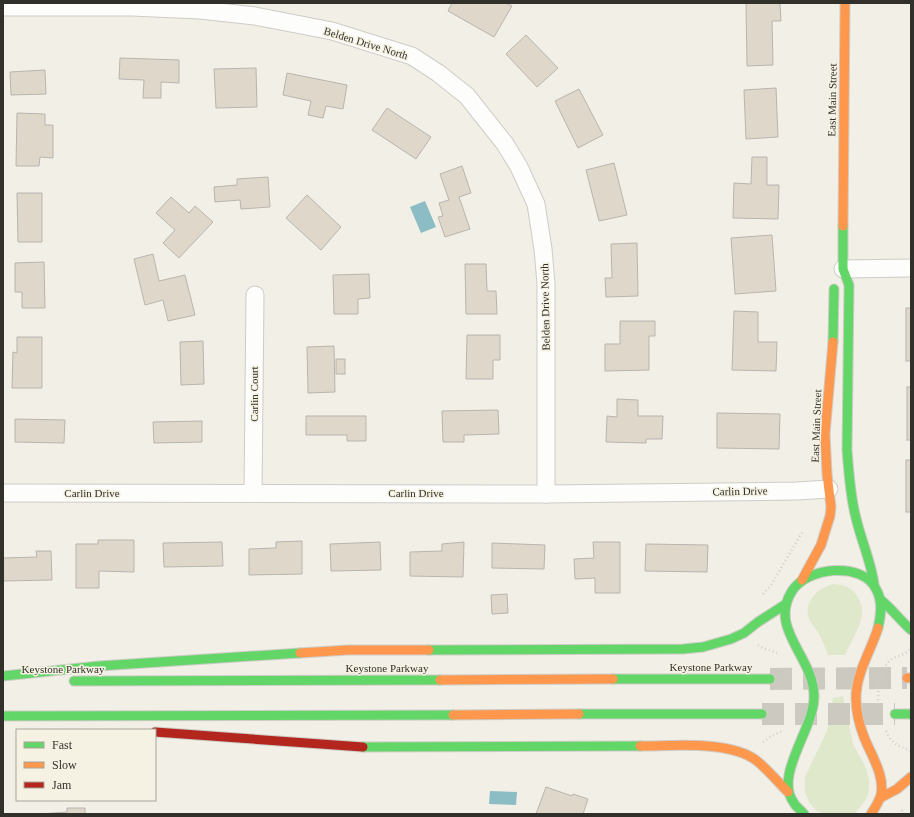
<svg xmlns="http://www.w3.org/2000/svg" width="914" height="817" font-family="Georgia,serif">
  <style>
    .green { fill: #dfe8cb }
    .water { fill: #8cbdc4 }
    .building { fill: #dfd7ca; stroke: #b8b5af }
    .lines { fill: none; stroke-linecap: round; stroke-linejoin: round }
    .highway-tunnel { stroke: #ccc9c1; stroke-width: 22; stroke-dasharray: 22 11; stroke-linecap: butt }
    .street-casing { stroke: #ceccc7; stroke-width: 19 }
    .fast-casing { stroke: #ceccc7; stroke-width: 11 }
    .slow-casing { stroke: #ceccc7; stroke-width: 11 }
    .jam-casing { stroke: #ceccc7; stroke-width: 11 }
    .path { stroke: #cececa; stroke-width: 2.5; stroke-dasharray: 1 3; stroke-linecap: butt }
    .street { stroke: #fdfdfb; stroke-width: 17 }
    .fast { stroke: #63d668; stroke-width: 9 }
    .slow { stroke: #ff974d; stroke-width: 9 }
    .jam { stroke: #b3261e; stroke-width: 9 }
    .labels { text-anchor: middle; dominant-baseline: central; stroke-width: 3; stroke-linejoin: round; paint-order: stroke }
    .street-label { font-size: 11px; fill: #32302b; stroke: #f6f2e3 }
  </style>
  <rect width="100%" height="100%" fill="#f2efe7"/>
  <g class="green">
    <path d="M833,584C837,585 842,584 845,586C856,590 863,603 862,614C861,626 850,643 845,655H828C825,647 822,640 818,632C815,628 811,623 809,619C803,601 818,588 833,584Z"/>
    <polygon points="843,696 853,744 866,768 869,780 869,791 866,799 856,812 852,814 825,814 817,811 809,802 805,792 805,777 827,731 833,698"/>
  </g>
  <g class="water">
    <polygon points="425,201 436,227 421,233 410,207"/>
    <polygon points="490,791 517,792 516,805 489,804"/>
  </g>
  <g class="building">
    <polygon points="452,3 506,3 512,6 494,37 448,11"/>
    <polygon points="746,3 780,3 781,21 772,21 773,65 747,66"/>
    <polygon points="526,35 558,68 537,87 506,54"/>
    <polygon points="120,58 179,60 179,83 161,82 161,98 143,98 144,80 119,79"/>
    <polygon points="256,68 257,107 216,108 214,69"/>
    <polygon points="45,70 46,94 11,95 10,72"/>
    <polygon points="287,73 347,85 343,109 326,106 323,118 308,115 311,101 283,95"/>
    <polygon points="776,88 778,137 746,139 744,90"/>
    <polygon points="579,89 603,135 578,148 555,101"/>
    <polygon points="387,108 431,137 416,159 372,130"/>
    <polygon points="17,113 45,114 45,125 53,125 53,158 40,157 39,166 16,166"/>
    <polygon points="752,157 767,157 767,185 779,185 778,219 733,218 734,183 751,184"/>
    <polygon points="614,163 627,215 599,221 586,170"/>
    <polygon points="462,166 471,193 459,197 470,229 445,237 438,217 443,216 439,203 449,200 440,174"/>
    <polygon points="268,177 270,207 241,209 240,200 215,202 214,187 237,185 237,179"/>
    <polygon points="17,193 42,193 42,242 18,242"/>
    <polygon points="307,195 341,227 321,250 286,218"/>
    <polygon points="171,197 189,213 195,206 213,222 179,258 163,243 175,230 156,213"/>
    <polygon points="772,235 776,291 735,294 731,238"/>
    <polygon points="637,243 638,296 606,297 605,278 612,278 611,244"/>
    <polygon points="153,254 159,281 185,275 195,315 168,321 163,300 145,305 134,259"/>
    <polygon points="44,262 45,308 22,308 22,292 15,292 15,263"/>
    <polygon points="465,264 486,264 487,291 496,291 497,314 466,314"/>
    <polygon points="369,274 370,298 358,299 358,314 334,314 333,275"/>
    <rect x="906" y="308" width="5" height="53"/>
    <polygon points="734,311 758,312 758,342 777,342 776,371 732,370"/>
    <polygon points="620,321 655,321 655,336 649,336 649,370 605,371 605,344 620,344"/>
    <polygon points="467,335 500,335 500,360 493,360 493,379 466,379"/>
    <polygon points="17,337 42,337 42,388 12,388 13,352 17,353"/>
    <polygon points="203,341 204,384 181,385 180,342"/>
    <polygon points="334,346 335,392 308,393 307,347"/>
    <rect x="336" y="359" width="9" height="15"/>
    <rect x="907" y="387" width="4" height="53"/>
    <polygon points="617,399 638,400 638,416 663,416 662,439 646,439 646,443 606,442 607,416 617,417"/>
    <polygon points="498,410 499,434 464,435 464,442 443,442 442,411"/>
    <polygon points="717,413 780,414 779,449 717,448"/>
    <polygon points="306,416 366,416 366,441 347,441 347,435 306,435"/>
    <polygon points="15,419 65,420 64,443 15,442"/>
    <polygon points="202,421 202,442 154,443 153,422"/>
    <rect x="906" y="460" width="5" height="52"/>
    <polygon points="98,540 134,540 134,572 99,571 99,588 76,588 76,544 98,544"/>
    <polygon points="302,541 302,574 249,575 249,549 276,548 276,542"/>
    <polygon points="222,542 223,566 164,567 163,543"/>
    <polygon points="380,542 381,570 331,571 330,544"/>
    <polygon points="464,542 463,577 410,576 410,552 442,551 442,544"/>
    <polygon points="593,542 620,542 620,593 595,593 595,578 575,579 574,559 594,558"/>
    <polygon points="492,543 545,545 544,569 492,568"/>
    <polygon points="646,544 708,545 707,572 645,571"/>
    <polygon points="36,551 51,551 52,580 3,581 3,558 37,557"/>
    <polygon points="507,594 508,613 492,614 491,595"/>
    <polygon points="546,787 572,796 573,794 588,799 583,814 536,814"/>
    <polygon points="67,808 85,808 85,814 40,814 67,812"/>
  </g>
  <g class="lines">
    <g class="highway-tunnel">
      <polyline points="770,679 907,678"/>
      <polyline points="762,714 895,714"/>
    </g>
    <defs>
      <g id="street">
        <polyline points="3,7 132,7 200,10 255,16 332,31 412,56 438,73 467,96 505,144 519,167 536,204 543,249 546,284 546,494"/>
        <polyline points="843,269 911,268"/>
        <polyline points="3,493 546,494 797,491 829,489"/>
        <polyline points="253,493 255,295"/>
      </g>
      <g id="fast">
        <path d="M843,226V269L849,285L847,450C849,473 850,496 856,518C861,540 871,561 874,584"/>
        <polyline points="833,342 834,289"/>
        <path d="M881,600C892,609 900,620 911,630"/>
        <polyline points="429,650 683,649 703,647 731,639 744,633 758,622 786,604"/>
        <polyline points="3,676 99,666 300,653"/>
        <polyline points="613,679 770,679"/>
        <polyline points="74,681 440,680"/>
        <polyline points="579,714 762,714"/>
        <polyline points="895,714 911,714"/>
        <polyline points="3,716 453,715"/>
        <polyline points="363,747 640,746"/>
        <path d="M804,814C801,810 796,807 794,803C773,775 815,728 814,696C814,657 768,629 792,591C807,567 862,561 876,589C883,601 881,615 878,628"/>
      </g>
      <g id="slow">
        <polyline points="843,226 845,3"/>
        <polyline points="802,580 821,545 830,516 831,507 827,474 825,434 833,342"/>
        <polyline points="300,653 348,650 429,650"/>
        <polyline points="907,678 911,678"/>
        <polyline points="440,680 613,679"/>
        <polyline points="453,715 579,714"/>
        <path d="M640,746C673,746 731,740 757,761C768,770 778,782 788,792"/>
        <polyline points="880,798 897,789 911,777"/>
        <path d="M871,814C875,808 879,802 881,795C885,775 871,755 864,737C859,724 856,711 856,698C856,673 871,651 878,628"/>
      </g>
      <polyline id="jam" points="155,732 363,747"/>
    </defs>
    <use href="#street" class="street-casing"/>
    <use href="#fast" class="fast-casing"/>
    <use href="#slow" class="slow-casing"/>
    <use href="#jam" class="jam-casing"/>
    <g class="path">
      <polyline points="763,594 771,585 803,531"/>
      <polyline points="758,645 763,648 777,653"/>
      <path d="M878,704C878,690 879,667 892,659C899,655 906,655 911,648"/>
      <path d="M886,731C892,745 898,745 911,751"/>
      <polyline points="763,742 772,736 784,730"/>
      <polyline points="899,814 904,808"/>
    </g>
    <use href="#street" class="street"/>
    <use href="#fast" class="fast"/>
    <use href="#slow" class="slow"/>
    <use href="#jam" class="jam"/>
  </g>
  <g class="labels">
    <g class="street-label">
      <text transform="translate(366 43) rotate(17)">Belden Drive North</text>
      <text transform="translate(832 100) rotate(-89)">East Main Street</text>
      <text transform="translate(545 307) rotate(-91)">Belden Drive North</text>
      <text transform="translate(254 394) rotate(-90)">Carlin Court</text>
      <text transform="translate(816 426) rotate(-88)">East Main Street</text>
      <text transform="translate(740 491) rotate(-1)">Carlin Drive</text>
      <text x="92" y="493">Carlin Drive</text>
      <text x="416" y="493">Carlin Drive</text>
      <text x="711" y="667">Keystone Parkway</text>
      <text x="387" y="668">Keystone Parkway</text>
      <text x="63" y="669">Keystone Parkway</text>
    </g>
  </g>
  <rect width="914" height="817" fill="none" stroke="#32302b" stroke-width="8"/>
  <rect x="16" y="729" width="140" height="72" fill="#f6f2e3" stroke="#a8a499"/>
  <rect x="24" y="742" width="20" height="6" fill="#63d668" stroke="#a8a499"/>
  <text x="52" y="749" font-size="12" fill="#32302b">Fast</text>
  <rect x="24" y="762" width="20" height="6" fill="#ff974d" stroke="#a8a499"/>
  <text x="52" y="769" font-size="12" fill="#32302b">Slow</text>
  <rect x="24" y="782" width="20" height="6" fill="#b3261e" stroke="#a8a499"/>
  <text x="52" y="789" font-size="12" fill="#32302b">Jam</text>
</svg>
